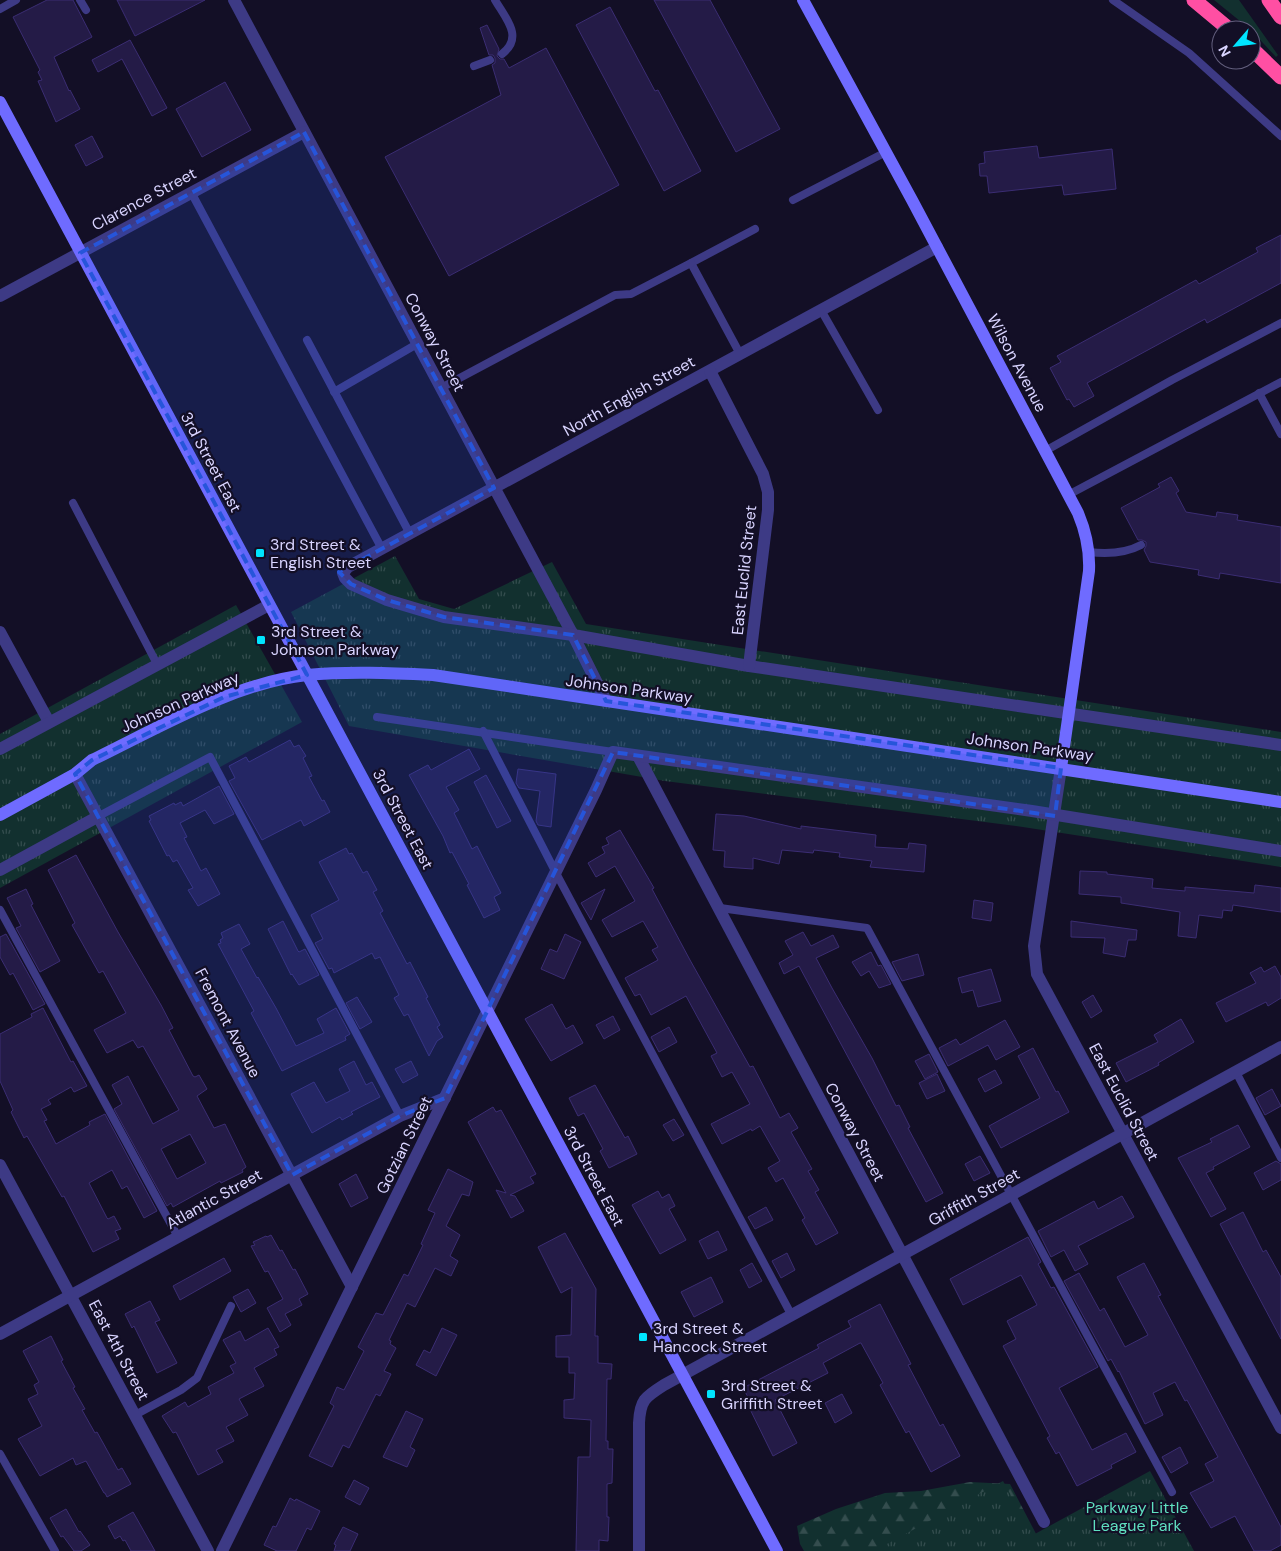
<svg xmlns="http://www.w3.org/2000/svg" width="1281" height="1551" font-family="'DM Sans',sans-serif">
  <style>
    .green { fill: #12302f }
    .forest { fill: url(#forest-firs) }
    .park { fill: url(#park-tufts) }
    .building { fill: #241b47; stroke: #3b2d73; fill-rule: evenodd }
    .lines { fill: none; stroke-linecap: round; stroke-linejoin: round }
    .lane { stroke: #3d3a85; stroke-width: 8 }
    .street { stroke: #3d3a85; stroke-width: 12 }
    .secondary { stroke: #6f6bff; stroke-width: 12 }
    .highway { stroke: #ff4fa3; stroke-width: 15 }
    .marked { fill: #2655da; fill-opacity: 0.2; stroke: #2655da; stroke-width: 4; stroke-dasharray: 10 6; stroke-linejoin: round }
    .poi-dot { fill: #00e5ff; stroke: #130f26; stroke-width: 2 }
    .labels { text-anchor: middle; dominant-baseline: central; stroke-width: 4.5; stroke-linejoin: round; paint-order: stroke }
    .street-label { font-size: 16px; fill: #d9d4ff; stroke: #130f26 }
    .poi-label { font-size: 16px; fill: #d9d4ff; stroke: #130f26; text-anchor: start }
    .park-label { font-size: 16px; fill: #5fe0c0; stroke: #130f26 }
  </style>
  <defs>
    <pattern id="forest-firs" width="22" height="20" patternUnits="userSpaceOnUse" patternTransform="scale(1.25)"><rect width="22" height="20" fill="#12302f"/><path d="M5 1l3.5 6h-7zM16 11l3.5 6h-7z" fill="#344d4e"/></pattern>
    <pattern id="park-tufts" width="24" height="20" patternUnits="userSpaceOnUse" patternTransform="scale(1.25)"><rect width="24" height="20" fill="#12302f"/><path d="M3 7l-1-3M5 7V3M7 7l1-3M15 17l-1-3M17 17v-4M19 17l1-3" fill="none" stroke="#344d4e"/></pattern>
  </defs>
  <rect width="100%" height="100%" fill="#130f26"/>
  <polygon class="green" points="1214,0 1239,0 1278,55 1276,57 1251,30"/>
  <polygon class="forest" points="970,1482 1010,1484 1045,1551 804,1551 800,1544 797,1526 836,1509 885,1493 921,1491"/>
  <g class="park">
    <polygon points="395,556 419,599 454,609 552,562 586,624 1281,732 1281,867 1023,827 665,781 349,726 291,612"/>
    <polygon points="236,605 302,722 0,888 0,734"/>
    <polygon points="1150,1471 1194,1551 874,1551 1003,1481 1033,1535"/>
  </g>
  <g class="building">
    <polygon points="47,0 73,0 92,37 54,57 69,91 70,90 80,109 56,122 38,81 42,80 38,72 40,70 13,17"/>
    <polygon points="117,0 205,0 135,36"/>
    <polygon points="654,0 710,0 780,129 736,152"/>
    <polygon points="610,7 655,91 658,90 701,171 664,191 576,25"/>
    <polygon points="487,25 499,49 497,56 500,59 504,59 509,68 546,48 619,185 449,276 385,157 501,95 492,65 495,63 495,58 493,55 489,55 480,28"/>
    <polygon points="130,40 167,108 152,116 122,59 98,72 92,60"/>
    <polygon points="225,82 251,130 202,157 176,109"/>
    <polygon points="92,136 103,157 86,166 75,145"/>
    <polygon points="1037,146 1039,158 1112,149 1116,189 1064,195 1062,185 989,193 987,176 980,176 979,164 985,163 984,152"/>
    <polygon points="1281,235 1281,283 1207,323 1205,319 1087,383 1094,396 1074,407 1069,399 1067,400 1050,368 1061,362 1057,356 1196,280 1199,284 1258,252 1256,248"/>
    <polygon points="1171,477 1179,491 1176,493 1186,512 1216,517 1217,512 1238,515 1237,520 1281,527 1281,583 1220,573 1219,579 1198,575 1199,570 1150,562 1144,550 1146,546 1146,542 1142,540 1138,540 1121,508 1160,487 1158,484"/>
    <polygon points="290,740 294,747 299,745 306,756 303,758 312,776 309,777 322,801 324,800 330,812 304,826 301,820 262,840 229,781 235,778 229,766 246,757 249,762"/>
    <polygon points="469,749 480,769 446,787 459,810 454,813 472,849 477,846 501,893 494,897 500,910 484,918 467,885 469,884 452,852 450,853 443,836 409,775 428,765 431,770"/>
    <polygon points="518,769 556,774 551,827 538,825 536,821 540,791 519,788 516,783"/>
    <polygon points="486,775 511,821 497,828 474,782"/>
    <polygon points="219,786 234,814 214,824 205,810 180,823 187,837 184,838 201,871 206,868 220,894 198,906 188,890 193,888 177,860 173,862 169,855 167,856 149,821 151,820 149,816 174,803 175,805 181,802 183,806"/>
    <polygon points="716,814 744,816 801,829 801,826 876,835 875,847 908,849 909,843 926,845 924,872 870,867 872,861 839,857 840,853 814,850 813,853 782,850 779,864 753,858 753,869 724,867 725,851 713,850"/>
    <polygon points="620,830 654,888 652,889 690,960 750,1067 753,1066 780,1118 789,1113 798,1128 791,1132 812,1169 808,1171 819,1190 815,1192 838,1233 816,1245 802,1220 805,1218 783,1178 776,1182 768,1168 780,1161 760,1126 752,1131 751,1129 722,1144 711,1124 750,1104 732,1072 722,1077 711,1056 717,1053 686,996 651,1015 640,994 635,996 625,978 658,960 652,950 658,947 643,921 612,937 602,920 635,901 615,866 596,877 588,863 605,853 602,847 609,844 606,838"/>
    <polygon points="346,848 349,854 352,853 363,873 367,871 377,890 373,892 383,911 380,913 407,964 410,962 428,997 426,998 440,1025 437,1027 443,1037 437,1041 429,1056 408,1014 404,1016 394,998 399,995 380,957 375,959 372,953 334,973 332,968 329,969 315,943 323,939 311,915 339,900 319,862"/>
    <path d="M76,855L118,932L161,1005L173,1028L169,1030L193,1076L195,1077L199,1075L207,1089L197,1096L214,1128L225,1124L246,1167L242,1170L243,1172L221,1183L220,1181L173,1207L171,1203L167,1206L114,1109L122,1104L112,1085L128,1076L153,1124L179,1110L143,1046L138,1048L133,1040L107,1053L94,1030L126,1013L103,971L99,973L72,925L75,923L48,870ZM190,1134L206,1163L177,1179L161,1149Z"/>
    <polygon points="1080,871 1107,872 1107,874 1153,879 1152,888 1185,891 1185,887 1254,893 1255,885 1281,888 1281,912 1233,905 1232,911 1223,910 1222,918 1199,915 1196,938 1178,936 1180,912 1121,903 1121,897 1079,894"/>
    <polygon points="26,889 33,904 31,905 60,961 40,972 16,928 21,926 7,898"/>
    <polygon points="605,889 591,920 581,903"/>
    <polygon points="974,900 993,903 991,921 972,918"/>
    <polygon points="283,921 298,951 299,952 305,949 319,975 299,985 292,974 291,975 268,929"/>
    <polygon points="1071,921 1137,930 1136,940 1128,940 1125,957 1103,953 1105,938 1071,937"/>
    <polygon points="239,924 250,944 241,949 257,978 258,977 276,1008 296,1046 324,1033 317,1019 336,1008 350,1034 345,1037 346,1040 282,1071 251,1013 254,1011 218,944 221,943 220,940 223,938 221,933"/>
    <polygon points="803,932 811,946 833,935 839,947 816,958 832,988 872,1058 896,1106 899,1105 910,1127 908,1128 943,1193 926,1202 799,966 784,974 779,963 793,955 785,941"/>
    <polygon points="6,934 45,1004 33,1010 13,973 10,975 0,957 0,937"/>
    <polygon points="565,934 581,942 564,979 541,969 550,949 557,952"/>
    <polygon points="871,952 878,966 881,965 891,984 879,988 869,971 861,976 852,962"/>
    <polygon points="918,954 924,975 902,981 892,962"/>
    <polygon points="1275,966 1281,977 1281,998 1268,1006 1266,1002 1226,1022 1216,1003 1256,983 1250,973 1261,967 1264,972"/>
    <polygon points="991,969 1001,1001 978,1007 973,990 962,993 958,978"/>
    <polygon points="1093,995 1102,1011 1091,1018 1082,1002"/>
    <polygon points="357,997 372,1022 360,1029 346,1003"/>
    <polygon points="552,1004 566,1029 573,1025 583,1043 551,1061 525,1019"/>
    <polygon points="43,1008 71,1062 73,1061 87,1086 74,1092 71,1087 48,1100 51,1104 41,1109 47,1120 44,1121 56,1144 90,1125 89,1122 105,1114 157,1211 144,1218 127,1186 122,1189 112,1170 89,1183 107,1218 108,1219 114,1216 121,1229 115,1231 119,1239 93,1252 64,1196 62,1197 27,1136 24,1138 11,1112 13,1110 0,1081 0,1034 32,1017 31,1014"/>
    <polygon points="613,1016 620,1030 604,1039 596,1025"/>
    <polygon points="1181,1019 1194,1042 1158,1063 1159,1065 1126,1082 1116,1063 1158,1042 1154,1035"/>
    <polygon points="1005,1020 1020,1047 996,1060 988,1045 948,1066 939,1048 956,1039 960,1045"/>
    <polygon points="669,1027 677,1042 659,1052 651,1037"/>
    <polygon points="1033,1048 1056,1092 1058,1091 1069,1112 1001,1148 989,1126 1040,1098 1018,1056"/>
    <polygon points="929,1054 938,1072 925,1079 915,1061"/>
    <polygon points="354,1061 366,1085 372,1082 380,1097 351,1112 353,1114 342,1120 340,1117 312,1133 291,1094 314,1082 326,1103 350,1091 339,1069"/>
    <polygon points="411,1061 418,1075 403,1083 395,1069"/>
    <polygon points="995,1070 1002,1083 985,1092 978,1079"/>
    <polygon points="937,1074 945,1091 927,1099 919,1083"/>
    <polygon points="595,1085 625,1138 628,1136 637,1154 609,1168 600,1151 603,1149 584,1113 578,1116 569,1098"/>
    <polygon points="1272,1089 1281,1106 1265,1115 1256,1098"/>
    <polygon points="493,1107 496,1112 501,1110 536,1174 530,1177 534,1183 510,1195 515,1196 524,1211 511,1218 496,1190 506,1193 468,1122"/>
    <polygon points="674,1119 684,1135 673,1141 663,1125"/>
    <polygon points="1238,1125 1250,1147 1213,1167 1214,1169 1206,1173 1226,1209 1211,1217 1178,1158 1212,1142 1210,1139"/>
    <polygon points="980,1156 990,1173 974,1181 965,1164"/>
    <polygon points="1276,1161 1281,1164 1281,1180 1263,1190 1254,1173"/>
    <polygon points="448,1169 473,1182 469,1196 462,1194 446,1226 460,1235 450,1256 458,1261 451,1276 435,1268 415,1307 407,1303 389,1340 391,1341 390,1344 396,1348 384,1371 391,1374 380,1396 376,1394 349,1448 343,1445 332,1467 309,1456 334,1406 330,1403 337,1387 344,1390 364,1351 358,1347 376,1313 383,1315 404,1274 408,1276 423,1245 421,1244 435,1213 428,1210"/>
    <polygon points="356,1174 368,1198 351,1207 339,1184"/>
    <polygon points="658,1191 662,1198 669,1194 675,1206 669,1209 686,1240 660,1254 632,1205"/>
    <polygon points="1122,1196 1134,1217 1078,1246 1088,1264 1075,1271 1064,1250 1051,1257 1038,1231 1094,1201 1098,1209"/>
    <polygon points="766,1207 773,1220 755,1229 748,1217"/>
    <polygon points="1243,1212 1263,1252 1266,1250 1281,1277 1281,1339 1220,1224"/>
    <polygon points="718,1231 727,1250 708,1259 699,1241"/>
    <polygon points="565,1233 596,1289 595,1336 598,1336 598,1363 612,1364 611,1379 607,1379 606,1441 608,1441 608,1449 613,1449 612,1483 607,1484 607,1517 609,1517 608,1541 599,1540 599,1551 576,1551 578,1457 590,1457 591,1420 564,1418 564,1400 574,1399 575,1373 569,1373 569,1357 556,1357 556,1336 571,1335 572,1287 561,1293 538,1247"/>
    <polygon points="271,1235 280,1251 282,1250 293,1270 295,1269 308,1294 299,1299 302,1305 285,1314 291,1325 280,1332 267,1308 283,1299 268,1271 265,1272 251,1246 255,1245 253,1242 266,1236 267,1237"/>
    <polygon points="1028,1237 1041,1262 1038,1264 1051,1288 1054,1287 1098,1367 1059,1388 1092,1450 1126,1433 1136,1452 1111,1465 1112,1468 1077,1486 1059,1452 1056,1454 1047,1438 1050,1436 1003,1346 1016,1339 1007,1321 1037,1305 1021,1275 963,1305 950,1279"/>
    <polygon points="787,1253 795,1270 781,1278 772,1261"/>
    <polygon points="224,1258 231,1271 180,1300 173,1286"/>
    <polygon points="752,1263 762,1281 749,1288 740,1270"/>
    <polygon points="1144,1263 1161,1295 1158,1296 1281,1527 1281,1545 1270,1551 1254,1551 1235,1516 1211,1528 1190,1493 1214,1481 1205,1464 1218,1457 1187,1400 1185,1401 1175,1382 1153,1393 1163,1415 1145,1424 1119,1371 1118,1372 1111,1359 1108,1361 1064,1281 1079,1273 1100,1311 1104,1308 1125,1347 1148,1335 1117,1277"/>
    <polygon points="711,1277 723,1302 694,1317 681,1292"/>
    <polygon points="248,1289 256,1303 241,1312 233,1297"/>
    <polygon points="150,1301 160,1320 155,1322 177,1363 157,1373 134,1326 132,1328 125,1314"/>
    <polygon points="880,1304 911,1364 908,1365 940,1426 943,1424 960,1456 931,1472 909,1431 906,1433 880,1385 883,1383 861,1343 860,1343 823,1363 828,1373 775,1400 797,1443 773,1456 745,1399 748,1397 743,1388 819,1348 817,1345 851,1327 848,1321"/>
    <polygon points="268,1328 279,1347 274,1349 277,1355 254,1368 264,1386 239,1399 248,1415 226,1427 234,1441 216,1450 223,1462 198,1475 176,1432 173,1433 162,1416 185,1402 188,1407 211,1394 208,1387 234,1373 230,1366 236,1363 223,1340 240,1331 245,1341"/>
    <polygon points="442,1328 457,1335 436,1376 416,1365 424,1350 430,1353"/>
    <polygon points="51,1336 63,1360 61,1361 75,1387 73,1388 85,1409 82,1410 95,1433 97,1432 118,1470 122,1468 131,1484 107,1497 105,1493 104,1493 86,1461 76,1465 73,1458 40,1476 18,1439 42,1426 28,1399 38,1394 34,1385 39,1382 23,1351"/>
    <polygon points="842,1394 852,1413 835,1423 825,1403"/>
    <polygon points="406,1411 423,1419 410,1447 415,1450 407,1467 383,1457"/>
    <polygon points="1180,1447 1188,1463 1171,1473 1162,1457"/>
    <polygon points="354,1480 369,1488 360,1505 345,1497"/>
    <polygon points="290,1498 295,1501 296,1499 320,1511 311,1530 307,1528 296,1551 277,1551 264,1545 273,1526 276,1527"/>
    <polygon points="66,1509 79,1532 80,1531 90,1545 81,1551 74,1551 63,1536 61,1537 50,1518"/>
    <polygon points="133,1512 137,1519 155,1551 131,1551 125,1540 123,1541 120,1536 115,1539 108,1526"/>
    <polygon points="343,1527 358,1534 350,1551 334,1551 336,1545 334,1544"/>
  </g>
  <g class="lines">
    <g class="lane">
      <polyline points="80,0 86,10"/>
      <path d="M495,0C506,19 524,37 502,54"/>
      <polyline points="1113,0 1189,53 1281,136"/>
      <polyline points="0,9 16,0"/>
      <polyline points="474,66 490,60"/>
      <polyline points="191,192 382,549"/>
      <polyline points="793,200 886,152"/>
      <polyline points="821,310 878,410"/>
      <polyline points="307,340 410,534"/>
      <polyline points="740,354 691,263 755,229"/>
      <polyline points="441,388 615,295 631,294 691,263"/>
      <polyline points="334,392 417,344"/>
      <polyline points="1259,393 1281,434"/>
      <polyline points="1045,451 1172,380 1281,323"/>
      <polyline points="1068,495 1281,382"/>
      <polyline points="73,503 157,664"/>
      <path d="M1089,552C1106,554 1126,553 1141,545"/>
      <polyline points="377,717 613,752"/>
      <polyline points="483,731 556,873 792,1316"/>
      <polyline points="99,816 210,757 400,1116"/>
      <polyline points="720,908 867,928 1172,1492"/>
      <polyline points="0,910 178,1237"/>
      <polyline points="1236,1072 1281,1158"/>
      <polyline points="135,1415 181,1390 197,1378 231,1306"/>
      <polyline points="0,1454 55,1551"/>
    </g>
    <g class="street">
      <polyline points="234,0 573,635 606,701"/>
      <polyline points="937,247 348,567 343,573 345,578 351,584 387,600 444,617 573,635 749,666 1281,745"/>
      <polyline points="0,296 304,132"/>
      <polyline points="710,371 763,474 768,492 768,510 749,666"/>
      <polyline points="0,632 49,722"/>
      <polyline points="0,749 269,605"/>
      <polyline points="638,756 1044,1522"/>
      <polyline points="1061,768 1034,946 1037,974 1281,1428"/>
      <polyline points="75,774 352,1287"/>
      <polyline points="0,870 99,816"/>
      <polyline points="0,1165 208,1551"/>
      <polyline points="0,1334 400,1116 445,1098"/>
      <polyline points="222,1551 596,790 613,752 1032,811 1281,851"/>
      <path d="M639,1551V1423C640,1400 645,1397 664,1385L1281,1047"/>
    </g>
    <g class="secondary">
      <path d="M803,0L912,200L1078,513C1086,532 1090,550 1089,571L1061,768"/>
      <polyline points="0,102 777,1551"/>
      <path d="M0,815L75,774L92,760C156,729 236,682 307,675C348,671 392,673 433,675L1281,802"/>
    </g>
    <g class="highway">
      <polyline points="1194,0 1230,30"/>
      <polyline points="1269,0 1281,17"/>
      <polyline points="1251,48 1281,77"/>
    </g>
  </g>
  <path class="marked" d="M304,132L494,488L339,572L351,584L387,600L444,617L573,635L606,701L1061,768L1055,816L613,752L445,1098L400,1116L292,1175L75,774L92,760L224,697L307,675L80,253Z"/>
  <g class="poi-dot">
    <rect x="255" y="548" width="10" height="10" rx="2.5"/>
    <rect x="256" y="635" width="10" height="10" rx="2.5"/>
    <rect x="638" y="1332" width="10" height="10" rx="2.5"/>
    <rect x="706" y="1389" width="10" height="10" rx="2.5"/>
  </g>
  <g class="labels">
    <g class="street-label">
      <text transform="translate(144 199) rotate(-28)">Clarence Street</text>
      <text transform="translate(435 342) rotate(62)">Conway Street</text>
      <text transform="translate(1017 363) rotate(62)">Wilson Avenue</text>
      <text transform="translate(629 396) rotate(-29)">North English Street</text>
      <text transform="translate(211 462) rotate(62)">3rd Street East</text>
      <text transform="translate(744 570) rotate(-84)">East Euclid Street</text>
      <text transform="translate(629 689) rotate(8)">Johnson Parkway</text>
      <text transform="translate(180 702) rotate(-24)">Johnson Parkway</text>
      <text transform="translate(1030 747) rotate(8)">Johnson Parkway</text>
      <text transform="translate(403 819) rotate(62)">3rd Street East</text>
      <text transform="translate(228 1023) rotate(62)">Fremont Avenue</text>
      <text transform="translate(1124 1102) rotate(62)">East Euclid Street</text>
      <text transform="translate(855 1132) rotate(62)">Conway Street</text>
      <text transform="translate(404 1145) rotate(-64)">Gotzian Street</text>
      <text transform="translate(594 1176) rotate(62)">3rd Street East</text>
      <text transform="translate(974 1197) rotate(-29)">Griffith Street</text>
      <text transform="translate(214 1199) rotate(-29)">Atlantic Street</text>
      <text transform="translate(119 1350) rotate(62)">East 4th Street</text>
    </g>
    <g class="poi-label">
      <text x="270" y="544">3rd Street &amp;<tspan x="270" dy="18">English Street</tspan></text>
      <text x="271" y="631">3rd Street &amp;<tspan x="271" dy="18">Johnson Parkway</tspan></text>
      <text x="653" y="1328">3rd Street &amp;<tspan x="653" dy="18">Hancock Street</tspan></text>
      <text x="721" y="1385">3rd Street &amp;<tspan x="721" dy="18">Griffith Street</tspan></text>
    </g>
    <g class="park-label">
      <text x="1137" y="1507">Parkway Little<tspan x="1137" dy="18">League Park</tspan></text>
    </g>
  </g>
  <g transform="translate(1236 45) rotate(242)"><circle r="24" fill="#130f26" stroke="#625e7d"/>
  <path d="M0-4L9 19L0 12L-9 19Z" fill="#00e5ff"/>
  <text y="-8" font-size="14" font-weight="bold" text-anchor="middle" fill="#d9d4ff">N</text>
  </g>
</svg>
